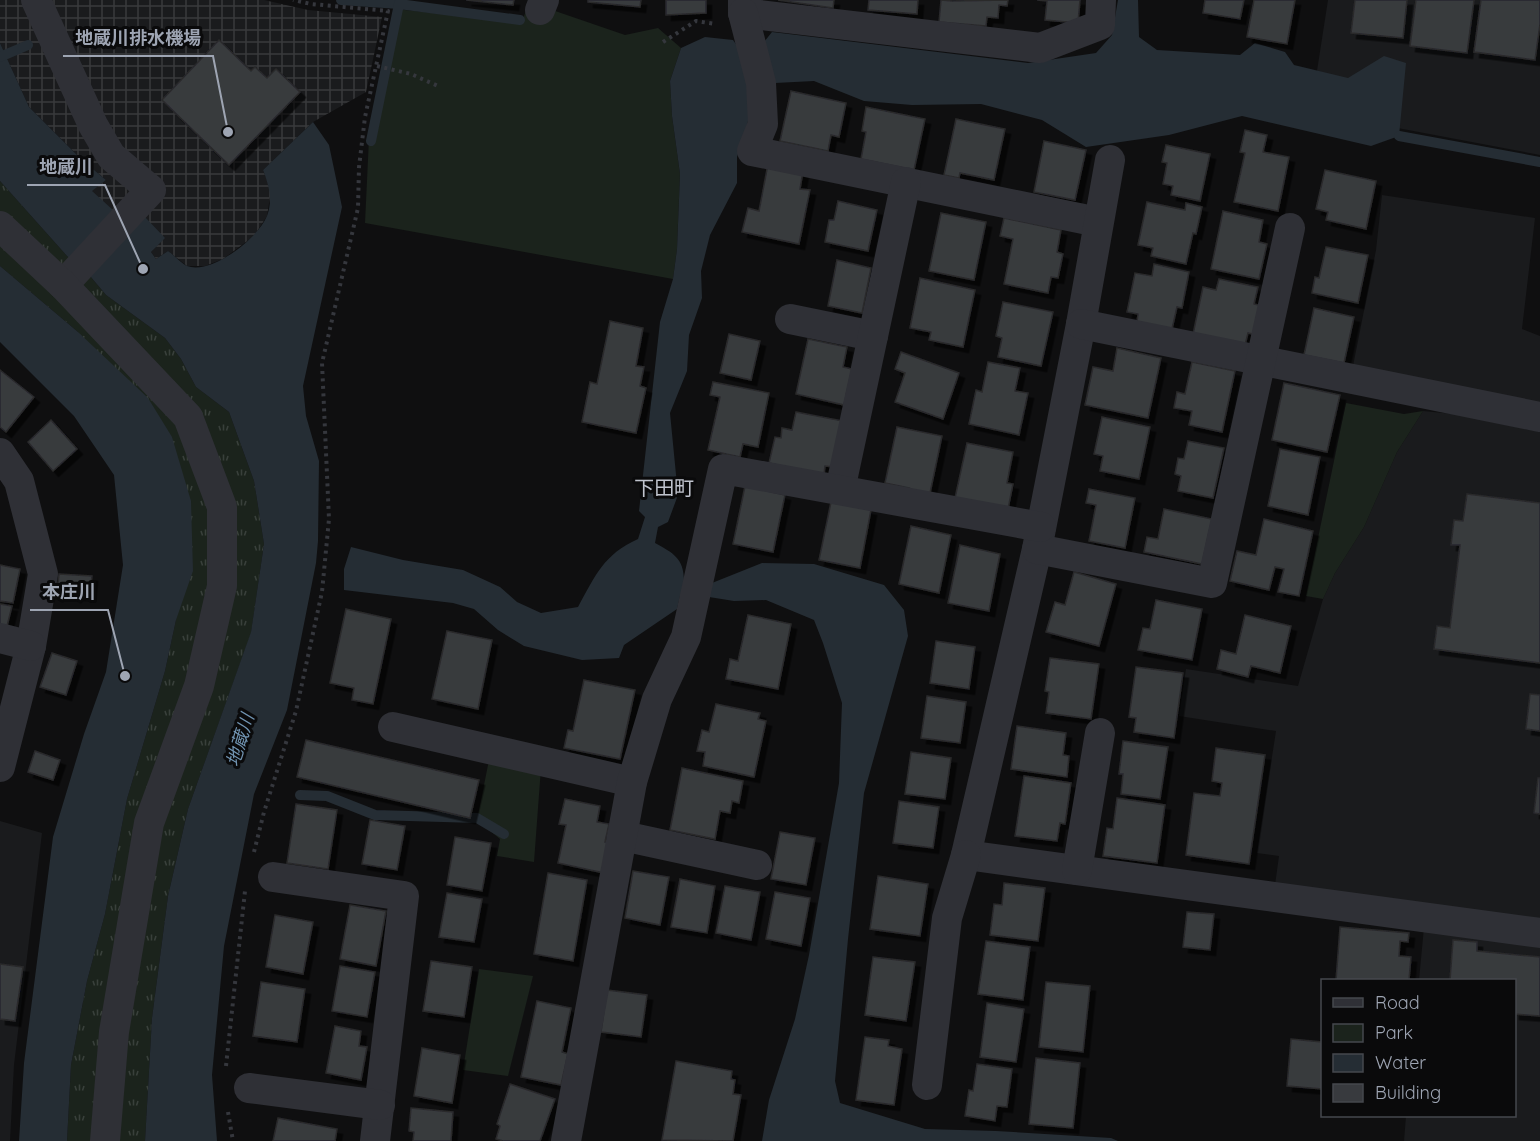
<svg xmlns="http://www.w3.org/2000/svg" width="1540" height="1141" font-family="Quicksand,'Noto Sans JP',sans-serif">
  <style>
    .built { fill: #1a1b1d }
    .industrial { fill: url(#industrial-grid) }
    .grass { fill: url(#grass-tufts) }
    .green { fill: #1b231c }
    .water { fill: #252d34 }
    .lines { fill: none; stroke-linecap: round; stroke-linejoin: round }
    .stream { stroke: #252d34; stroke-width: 10 }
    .building { fill: #383a3e; stroke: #29292c; stroke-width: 1.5; filter: url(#shadow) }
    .path { stroke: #35373d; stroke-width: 4; stroke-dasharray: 3 4.5; stroke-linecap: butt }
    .street { stroke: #2f3036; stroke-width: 30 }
    .labels { text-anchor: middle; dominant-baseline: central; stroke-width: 6; stroke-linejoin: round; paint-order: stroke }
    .water-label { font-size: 18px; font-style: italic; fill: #7194b2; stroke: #0a0a0b }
    .quarter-label { font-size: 20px; fill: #c0c4ce; stroke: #0a0a0b }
    .leader { fill: none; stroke: #9ea5b3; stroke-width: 2 }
    .callout-dot { fill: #9ea5b3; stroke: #0a0a0b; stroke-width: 2 }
    .callout-label { font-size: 18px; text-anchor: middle; font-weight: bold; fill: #9ea5b3; stroke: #0a0a0b; stroke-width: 6; stroke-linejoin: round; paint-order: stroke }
  </style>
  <defs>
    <pattern id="industrial-grid" width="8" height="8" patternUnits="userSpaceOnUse" patternTransform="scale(1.5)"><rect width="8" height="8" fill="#1a1b1d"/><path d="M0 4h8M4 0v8" fill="none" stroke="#38393b"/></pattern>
    <pattern id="grass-tufts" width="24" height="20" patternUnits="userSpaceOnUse" patternTransform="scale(1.5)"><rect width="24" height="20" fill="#1b231c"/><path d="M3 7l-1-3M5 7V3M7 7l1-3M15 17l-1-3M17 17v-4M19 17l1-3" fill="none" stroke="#39403b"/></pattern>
    <filter id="shadow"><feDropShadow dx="5.5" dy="5.5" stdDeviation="0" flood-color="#0009"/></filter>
  </defs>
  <rect width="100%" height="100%" fill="#0f0f10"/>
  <g class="built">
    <polygon points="1328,0 1540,0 1540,155 1387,126 1312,103"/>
    <polygon points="1382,195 1535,218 1522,329 1540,336 1540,411 1352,371 1376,250"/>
    <polygon points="1423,411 1454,414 1540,432 1540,1141 1404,1141 1406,1116 1514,1116 1514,980 1419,980 1426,906 1275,885 1279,856 1257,853 1276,731 1179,716 1186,669 1298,686 1323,599 1335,573 1364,527 1397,452"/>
    <polygon points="0,821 42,833 14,1065 10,1141 0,1141"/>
  </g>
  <polygon class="industrial" points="0,0 264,0 308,10 382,17 366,92 313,122 263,170 271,190 267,216 254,236 223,259 205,266 187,266 168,251 156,259 151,252 164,238 134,230 91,191 106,180 81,159 29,107 0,43"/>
  <polygon class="grass" points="0,181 67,256 90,276 106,295 165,338 181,359 196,387 229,412 254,481 264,544 251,633 188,809 168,896 152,1018 145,1141 67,1141 71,1065 87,981 105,914 127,799 165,671 176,620 78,332 0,266"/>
  <g class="green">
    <polygon points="529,2 625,35 658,28 681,48 670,81 672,116 680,174 677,249 673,279 365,223 369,138 395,9 522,22"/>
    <polygon points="1346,403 1404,414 1423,411 1397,452 1364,527 1335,573 1323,599 1306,596"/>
    <polygon points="490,755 541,768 534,862 497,856 500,839 477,820"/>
    <polygon points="479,969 533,976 508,1076 463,1070"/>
  </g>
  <g class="water">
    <path d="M1118,0H1138L1139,37L1157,50L1240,55L1255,43L1285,52L1294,65L1348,78L1384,56L1406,63L1399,136L1371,146L1242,116L1169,135L1086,147L1042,120L981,104L912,105L864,101L814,81L775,83L754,102L737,157V183L710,235L701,271L702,298L689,335L687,371L670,413L678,495L668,522L658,527L655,543C673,553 684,558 684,581L712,583L762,563L814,564L884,585L904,610L908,636L864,793L848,939L835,1081L840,1103L925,1129L996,1131L1111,1138L1118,1141H762L769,1100L795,1019L809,955L839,783L842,703L823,643L814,620L766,600L734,601L709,597L680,596L677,609L624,645L619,658L582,660L524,646L498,630L474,609L453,603L344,590V569L351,547L403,560L463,570L500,587L517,602L541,613L578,607C595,576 604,554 638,539L645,517L639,511L660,322L673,279L677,249L680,174L672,116L670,81L681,48L705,37L733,40L740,50L760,47L772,32L1028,63L1096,53L1112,35Z"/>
    <path d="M0,43L29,107L81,159L106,180L92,191L134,229L145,217L165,238L151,252L156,259L168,251C174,255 181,263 187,266C212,275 258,238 267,216C273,199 269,186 263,170L313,122L329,145L342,207L303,386L306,416L319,461L318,541L316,563L287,710L254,794L224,946L212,1075L217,1141H145L152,1018L168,896L188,809L251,632L264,544L254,481L229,412L196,387L181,359L165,338L106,295L90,276L67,256L0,181Z"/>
    <polygon points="0,266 78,332 148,398 172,437 191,501 193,571 176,620 165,671 127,799 105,914 87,981 71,1065 67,1141 19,1141 24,1063 53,837 84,734 106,672 123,565 114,475 74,416 0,342"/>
  </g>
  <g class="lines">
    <g class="stream">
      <polyline points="341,0 399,4"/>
      <polyline points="0,57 28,45"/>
      <polyline points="1399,136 1540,162"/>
      <polyline points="371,141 399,4 520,20"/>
      <polyline points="300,795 327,796 375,815 477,818 504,834"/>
    </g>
  </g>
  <g class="building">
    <polygon points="466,0 514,0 513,5"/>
    <polygon points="588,0 641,0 640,7 588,2"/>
    <polygon points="666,0 706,0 706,13 666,15"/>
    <polygon points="778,0 834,0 833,8"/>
    <polygon points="869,0 918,0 917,14 868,10"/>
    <polygon points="941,0 952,1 1008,0 1007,6 999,5 998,18 987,17 986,26 939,22"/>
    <polygon points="1037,0 1080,0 1078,23 1045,20 1047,1"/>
    <polygon points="1205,0 1244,0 1240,19 1203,13"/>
    <polygon points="1254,0 1295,0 1287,44 1247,37"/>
    <polygon points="1355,0 1407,0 1403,38 1351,33"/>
    <polygon points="1416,0 1474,0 1467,53 1410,46"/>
    <polygon points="1481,0 1540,0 1540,24 1535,60 1474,52"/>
    <polygon points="219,40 251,71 255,67 267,78 276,69 300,92 229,165 162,100"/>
    <polygon points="791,91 846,103 839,137 831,135 828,151 780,141"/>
    <polygon points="866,107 925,119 914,170 861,159 866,132 862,131"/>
    <polygon points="956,119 1005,129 994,180 960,173 959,178 944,175"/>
    <polygon points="1245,130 1267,135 1263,152 1289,157 1278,211 1234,202 1245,153 1240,152"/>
    <polygon points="1044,141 1086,150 1075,200 1034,192"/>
    <polygon points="1166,145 1210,154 1200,201 1171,195 1173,186 1163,184 1167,163 1162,162"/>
    <polygon points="768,164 803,171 800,189 810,190 799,244 742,232 748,208 759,211"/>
    <polygon points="1325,170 1376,181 1366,229 1326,220 1328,212 1316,209"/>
    <polygon points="838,201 877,210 868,251 825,242 829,220 834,220"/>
    <polygon points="1147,202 1185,210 1186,203 1202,207 1196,234 1193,233 1186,264 1151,256 1153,248 1138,245"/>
    <polygon points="1223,211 1263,220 1259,242 1267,244 1259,279 1211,269"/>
    <polygon points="941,213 986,222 974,280 929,271"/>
    <polygon points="1004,218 1061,230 1057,252 1063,254 1058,278 1051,277 1048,293 1004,284 1013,239 1000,236"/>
    <polygon points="1326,247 1368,255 1358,303 1312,293 1315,277 1319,278"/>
    <polygon points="837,260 871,268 862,313 828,306"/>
    <polygon points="1154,264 1189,272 1182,308 1177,307 1172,329 1137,322 1138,314 1127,312 1135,273 1152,276"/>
    <polygon points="920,278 975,290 963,347 929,340 931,332 910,328"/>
    <polygon points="1219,279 1258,287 1254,304 1263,306 1256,335 1248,333 1245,345 1193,334 1203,287 1216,290"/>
    <polygon points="1003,302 1053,312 1041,366 998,357 1002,338 996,336"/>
    <polygon points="1314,308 1354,317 1344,363 1304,355"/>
    <polygon points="610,321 643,328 636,366 644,367 640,386 646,388 636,433 582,422 590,382 597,384"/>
    <polygon points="729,334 760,341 751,380 720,373"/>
    <polygon points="808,339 847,347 843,367 852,369 844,405 796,394"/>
    <polygon points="1117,348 1161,358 1148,418 1085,405 1093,367 1113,371"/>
    <polygon points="901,352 959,373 943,419 895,402 905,373 895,369"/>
    <polygon points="988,362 1020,368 1015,391 1028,393 1019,435 969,424 976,390 982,392"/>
    <polygon points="1192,362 1235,371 1222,432 1189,425 1192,411 1174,408 1177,392 1185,394"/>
    <polygon points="0,370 34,397 6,432 0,427"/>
    <polygon points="713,382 769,393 758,447 743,444 740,457 708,450 720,397 710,395"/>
    <polygon points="1284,383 1340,395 1327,452 1272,440"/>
    <polygon points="796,412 843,421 833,467 825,466 824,475 769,463 775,437 781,438 782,428 792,430"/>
    <polygon points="1102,417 1150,427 1139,479 1100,471 1103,456 1094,454"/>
    <polygon points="51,420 77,449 53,471 28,442"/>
    <polygon points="897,427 942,436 929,498 909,488 885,483"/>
    <polygon points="1188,441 1224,448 1213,498 1178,491 1181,476 1175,474 1178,458 1184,459"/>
    <polygon points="967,443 1013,452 1007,483 1013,484 1008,509 955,498"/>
    <polygon points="1280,449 1320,457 1308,515 1268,506"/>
    <polygon points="745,486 785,495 773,552 733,544"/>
    <polygon points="1089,489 1135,498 1125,548 1089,541 1096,505 1086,503"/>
    <polygon points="1467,494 1540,503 1540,663 1434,649 1437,626 1450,628 1460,545 1451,545 1454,520 1463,521"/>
    <polygon points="831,502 871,510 860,568 819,560"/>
    <polygon points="1164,509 1212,519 1202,564 1144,552 1147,537 1158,539"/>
    <polygon points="1264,519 1313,531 1299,596 1278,592 1284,569 1275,567 1269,590 1230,581 1237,551 1256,555"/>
    <polygon points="911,526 951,535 939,593 899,584"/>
    <polygon points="960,545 1000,554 989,611 948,603"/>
    <polygon points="0,565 20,569 13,603 0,601"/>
    <polygon points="1074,572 1116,584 1099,646 1046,632 1055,602 1065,605"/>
    <polygon points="59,574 92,576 90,596 57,593"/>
    <polygon points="1156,600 1202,609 1192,660 1138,650 1143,628 1150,629"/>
    <polygon points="0,604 12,606 7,626 0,624"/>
    <polygon points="346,609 391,619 373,704 352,700 354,688 330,683"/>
    <polygon points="748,615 791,624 778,689 726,679 730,659 738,661"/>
    <polygon points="1245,615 1291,626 1280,673 1251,666 1248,677 1217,669 1221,650 1236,654"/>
    <polygon points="447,631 492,640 478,709 432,699"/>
    <polygon points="936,641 975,647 969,689 930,683"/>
    <polygon points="52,653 77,661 66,695 40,687"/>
    <polygon points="1050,658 1099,664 1091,719 1046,713 1049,692 1045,691"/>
    <polygon points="1136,667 1183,673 1174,738 1134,732 1136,718 1129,717"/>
    <polygon points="584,680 635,690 620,759 564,748 568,730 573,731"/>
    <polygon points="1530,694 1540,695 1540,731 1526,729"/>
    <polygon points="927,696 966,702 960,743 921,738"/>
    <polygon points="716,704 760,713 758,719 766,721 754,777 703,766 705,752 697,751 702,730 709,732"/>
    <polygon points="1017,726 1066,733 1063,755 1069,756 1067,777 1011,769"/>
    <polygon points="306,740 479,780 470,818 297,777"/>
    <polygon points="1123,741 1168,747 1160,799 1121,794 1123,774 1119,774"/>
    <polygon points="1216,748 1265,755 1249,864 1186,855 1194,793 1220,796 1222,783 1212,781"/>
    <polygon points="35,751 60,760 53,780 28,772"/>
    <polygon points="911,752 951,758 945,799 905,794"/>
    <polygon points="682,768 743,781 739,803 732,801 730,813 720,811 715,839 670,830"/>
    <polygon points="1024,776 1071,783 1065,824 1060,823 1057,841 1015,836"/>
    <polygon points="1538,778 1540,778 1540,814 1534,813"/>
    <polygon points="1117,798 1165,805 1157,863 1103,856 1107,828 1113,829"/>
    <polygon points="565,799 600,806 597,822 609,824 605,842 610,842 604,873 558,863 566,825 559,824"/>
    <polygon points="899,801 939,807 933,848 893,843"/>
    <polygon points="296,804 337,810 328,869 287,863"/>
    <polygon points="370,820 405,826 397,870 362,864"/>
    <polygon points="780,832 815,838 806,885 771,879"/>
    <polygon points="455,837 491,843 482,891 447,885"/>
    <polygon points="633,871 669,877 660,925 625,918"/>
    <polygon points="548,873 587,880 573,961 534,954"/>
    <polygon points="878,876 928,884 920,936 870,929"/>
    <polygon points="680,879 715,886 707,933 671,927"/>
    <polygon points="1004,883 1045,888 1038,941 990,935 994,904 1002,905"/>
    <polygon points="725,886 760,892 751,940 716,933"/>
    <polygon points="775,892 810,898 801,946 766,939"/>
    <polygon points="447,893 482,899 474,942 439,937"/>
    <polygon points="350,905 386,911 376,966 340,959"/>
    <polygon points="1187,912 1214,914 1210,950 1183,947"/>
    <polygon points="275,915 313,922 303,974 266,967"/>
    <polygon points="1340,927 1409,933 1408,942 1400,941 1399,956 1411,957 1409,980 1336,980"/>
    <polygon points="1453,940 1477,942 1477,951 1540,957 1540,1016 1514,1014 1514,980 1450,980"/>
    <polygon points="986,941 1030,947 1023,1000 978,994"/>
    <polygon points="873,957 915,962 906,1021 865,1015"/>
    <polygon points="431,961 472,967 464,1017 423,1011"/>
    <polygon points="0,964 23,967 15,1021 0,1019"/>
    <polygon points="340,966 375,972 367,1017 332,1011"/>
    <polygon points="261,982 305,989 297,1042 253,1036"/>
    <polygon points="1046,982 1090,986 1083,1052 1039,1047"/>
    <polygon points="607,990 647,995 641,1037 601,1032"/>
    <polygon points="537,1001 571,1008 562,1052 568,1054 561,1085 521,1077"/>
    <polygon points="987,1003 1024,1009 1016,1062 980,1057"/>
    <polygon points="335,1026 361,1031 359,1046 367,1047 361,1080 326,1073"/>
    <polygon points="865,1037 889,1040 888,1046 902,1049 894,1105 856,1100"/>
    <polygon points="1291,1039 1322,1042 1322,1089 1287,1086"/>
    <polygon points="422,1048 460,1055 452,1103 414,1096"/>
    <polygon points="1036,1058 1080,1063 1073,1128 1029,1124"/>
    <polygon points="676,1061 732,1071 731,1079 735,1080 733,1094 741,1095 733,1141 662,1140"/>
    <polygon points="977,1064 1012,1069 1007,1107 997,1106 995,1121 965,1116 969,1090 973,1091"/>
    <polygon points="510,1084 555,1099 540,1141 503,1141 496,1139 500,1126 497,1124"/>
    <polygon points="411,1108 453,1112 451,1141 413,1141 414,1132 409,1131"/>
    <polygon points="278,1118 337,1129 335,1141 273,1141"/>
  </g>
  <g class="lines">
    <g class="path">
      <polyline points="663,42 696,21 715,24"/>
      <polyline points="377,66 411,74 438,86"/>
      <polyline points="254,852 264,812 296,711 322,592 329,519 322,363 358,208 359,167 365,117 388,11 311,4 293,0"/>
      <polyline points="226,1066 245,891"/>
      <polyline points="228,1112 233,1141"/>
    </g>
    <g class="street">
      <polyline points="36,0 93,125 111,156 151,190 63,285"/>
      <polyline points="743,0 743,13 1040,48 1100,25 1101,0"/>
      <polyline points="540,10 544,0"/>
      <polyline points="743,13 761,83 763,124 752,151 1098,222"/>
      <polyline points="1110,160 1081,324 1037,549 966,855 1540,933"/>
      <polyline points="0,226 63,285 188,417 222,507 222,586 199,686 149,823 114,1032 105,1141"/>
      <polyline points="790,319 873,336"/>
      <polyline points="1081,324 1540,417"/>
      <polyline points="0,453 19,481 43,574 31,646 0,767"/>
      <polyline points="840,490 906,182"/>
      <polyline points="1037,549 1212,583 1290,228"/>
      <polyline points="0,638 31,646"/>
      <polyline points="393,727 632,782"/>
      <polyline points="623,836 757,865"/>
      <polyline points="1077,870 1100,733"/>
      <polyline points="273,877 404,896 375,1141"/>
      <polyline points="927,1085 947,918 966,855"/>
      <polyline points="249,1088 380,1105"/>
      <polyline points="566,1141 632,782 657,699 686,637 723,469 1041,527"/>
    </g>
  </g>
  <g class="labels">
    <g class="water-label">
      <text transform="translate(240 740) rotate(-73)">地蔵川</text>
    </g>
    <g class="quarter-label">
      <text x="664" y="487">下田町</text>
    </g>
  </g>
  <path class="leader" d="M228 132L213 56H63M143 269L105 185H27M125 676L108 610H30"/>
  <g class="callout-dot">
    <circle cx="228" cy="132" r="6"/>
    <circle cx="143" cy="269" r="6"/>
    <circle cx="125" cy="676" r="6"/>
  </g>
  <g class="callout-label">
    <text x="138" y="44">地蔵川排水機場</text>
    <text x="66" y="173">地蔵川</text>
    <text x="69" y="598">本庄川</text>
  </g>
  <rect x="1321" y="979" width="195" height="138" fill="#0a0a0b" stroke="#45484e" stroke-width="1.5"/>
  <rect x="1333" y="998" width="30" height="9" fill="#2f3036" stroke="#45484e" stroke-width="1.5"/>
  <text x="1375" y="1009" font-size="18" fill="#9ea5b3">Road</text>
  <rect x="1333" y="1024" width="30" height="18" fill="#1b231c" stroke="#45484e" stroke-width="1.5"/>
  <text x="1375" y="1039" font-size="18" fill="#9ea5b3">Park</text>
  <rect x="1333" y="1054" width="30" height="18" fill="#252d34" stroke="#45484e" stroke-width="1.5"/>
  <text x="1375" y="1069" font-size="18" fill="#9ea5b3">Water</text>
  <rect x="1333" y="1084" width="30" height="18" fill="#383a3e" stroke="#45484e" stroke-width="1.5"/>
  <text x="1375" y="1099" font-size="18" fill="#9ea5b3">Building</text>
</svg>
